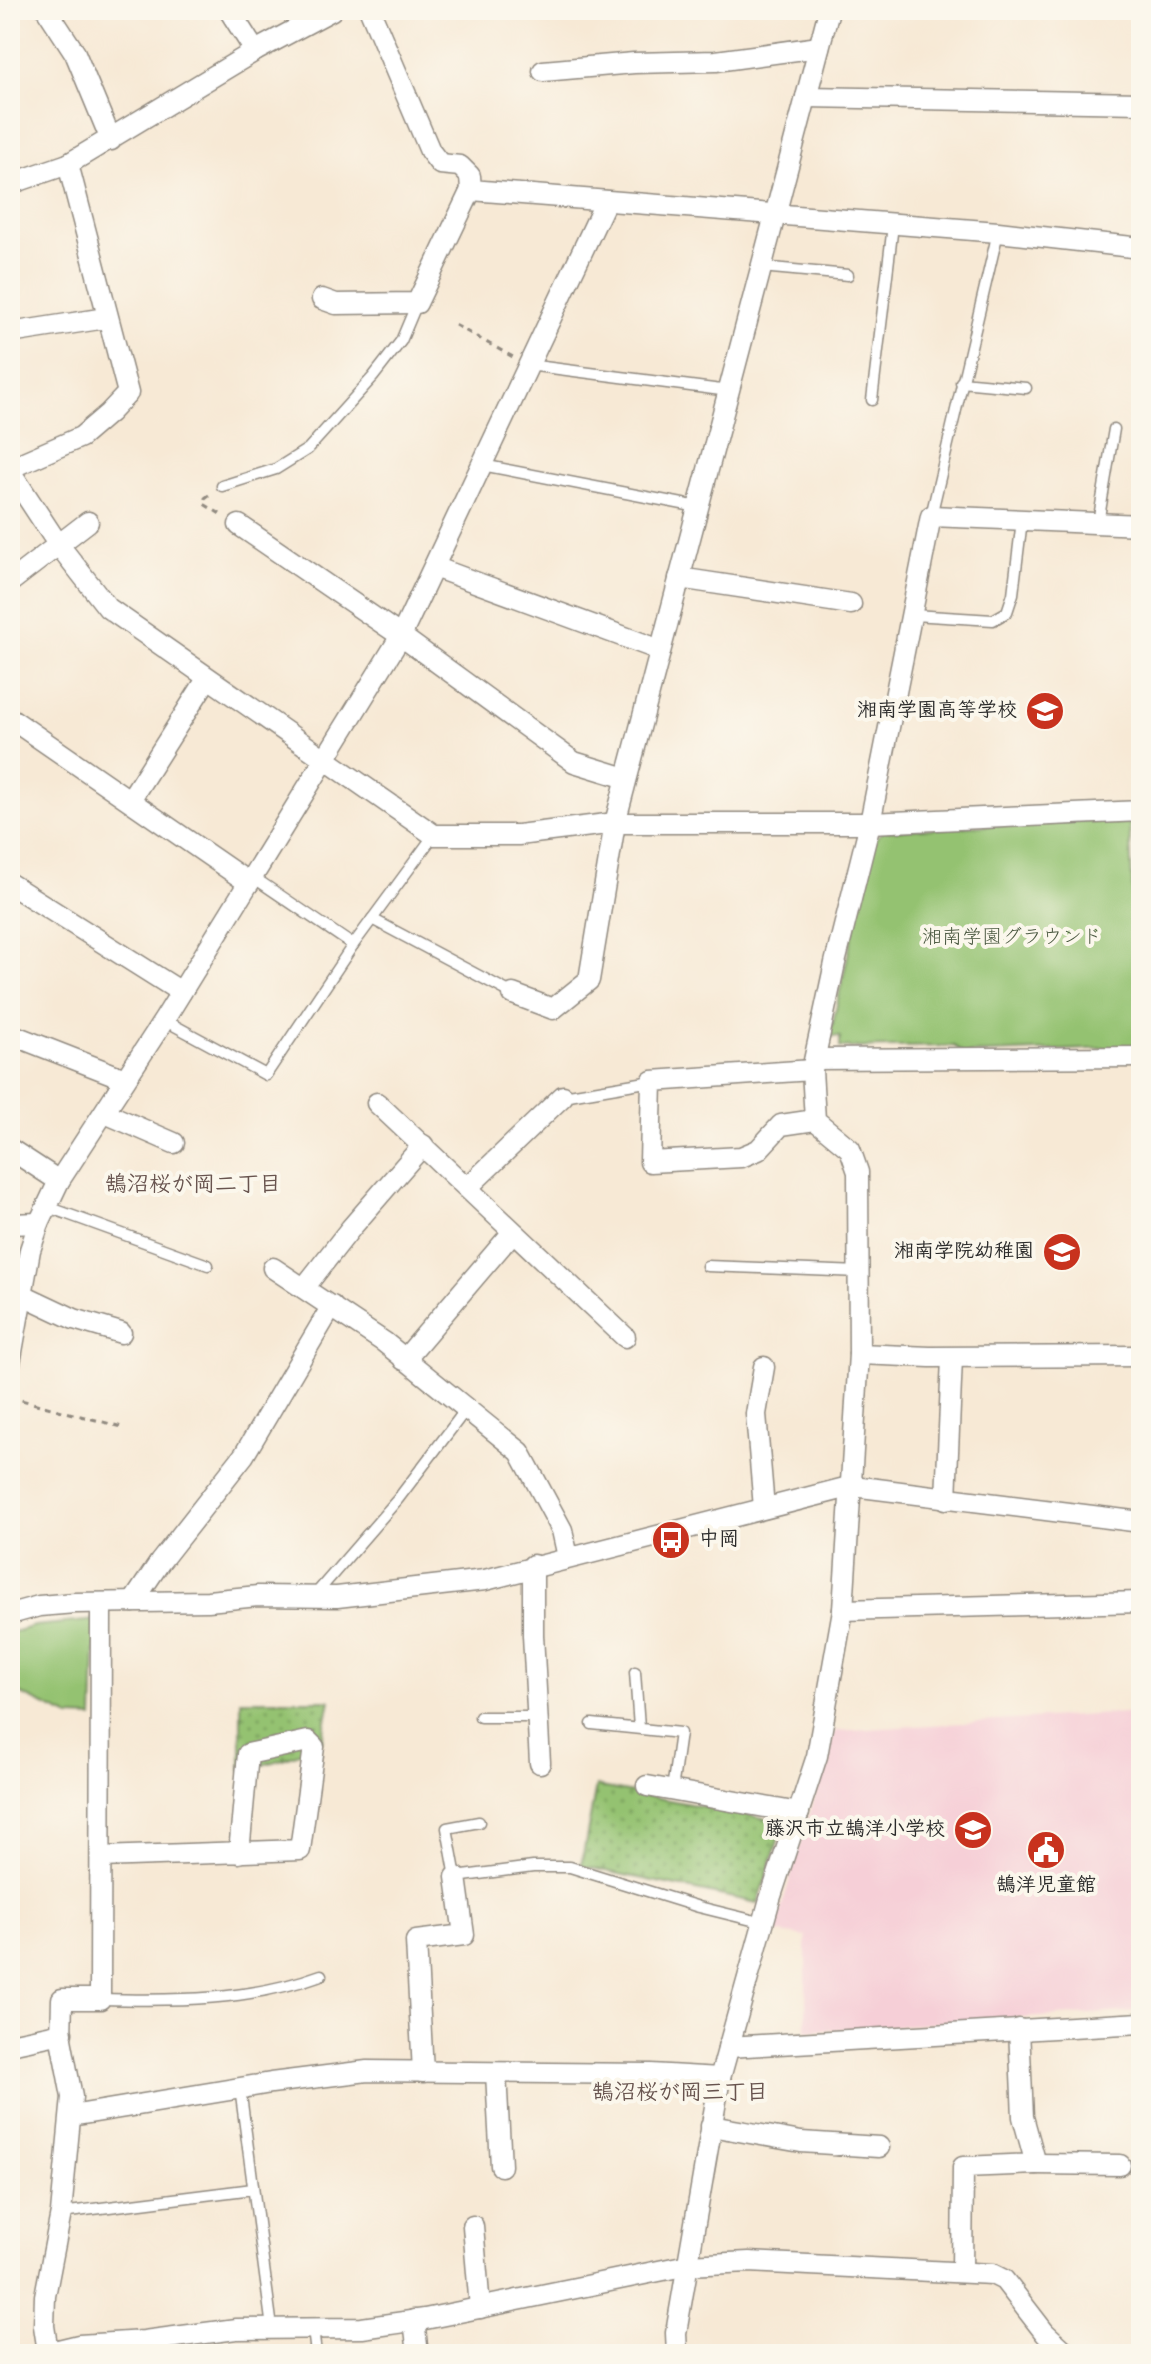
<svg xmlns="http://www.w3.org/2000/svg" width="1151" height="2364" font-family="Kalam,'Klee One',sans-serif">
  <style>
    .built { fill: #f6cfd7 }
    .grass { fill: url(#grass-dots); stroke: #60764e; stroke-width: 2 }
    .park { fill: #94c271; stroke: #60764e; stroke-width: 2 }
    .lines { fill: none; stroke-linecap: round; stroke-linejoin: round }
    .lane-casing { stroke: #918a80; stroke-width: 13 }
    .street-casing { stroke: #918a80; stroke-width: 23 }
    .path { stroke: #918a80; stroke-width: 3; stroke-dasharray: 6 6; stroke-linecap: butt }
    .lane { stroke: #fff; stroke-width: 10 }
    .street { stroke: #fff; stroke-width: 20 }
    .labels { text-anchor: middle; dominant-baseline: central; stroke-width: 8; stroke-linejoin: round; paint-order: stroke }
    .poi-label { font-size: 20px; font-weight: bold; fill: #2b2b2b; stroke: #fbf7ec; text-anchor: end }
    .park-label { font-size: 20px; fill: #4a5840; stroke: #fbf7ec }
    .neighbourhood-label { font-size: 22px; font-weight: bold; fill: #68544f; stroke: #fbf7ec }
  </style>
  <defs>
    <pattern id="grass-dots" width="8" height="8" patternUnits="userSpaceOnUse" patternTransform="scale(2)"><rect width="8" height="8" fill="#94c271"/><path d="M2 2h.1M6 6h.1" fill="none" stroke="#799e5d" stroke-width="1.8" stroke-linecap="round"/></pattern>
  </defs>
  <rect width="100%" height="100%" fill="#fbf7ec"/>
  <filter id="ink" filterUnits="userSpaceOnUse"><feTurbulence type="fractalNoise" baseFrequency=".0125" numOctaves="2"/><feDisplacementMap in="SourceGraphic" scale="16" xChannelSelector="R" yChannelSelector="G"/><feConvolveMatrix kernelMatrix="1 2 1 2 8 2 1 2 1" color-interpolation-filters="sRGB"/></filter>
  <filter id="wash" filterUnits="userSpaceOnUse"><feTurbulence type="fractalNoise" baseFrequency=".006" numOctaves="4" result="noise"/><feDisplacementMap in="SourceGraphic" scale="32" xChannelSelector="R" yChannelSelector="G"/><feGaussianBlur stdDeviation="1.8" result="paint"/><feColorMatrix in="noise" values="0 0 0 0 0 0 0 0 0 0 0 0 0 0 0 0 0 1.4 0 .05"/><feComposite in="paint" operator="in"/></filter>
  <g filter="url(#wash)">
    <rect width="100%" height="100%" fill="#f7e9d5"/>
    <polygon class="built" points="1141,1712 1141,2011 806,2031 806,1937 774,1932 835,1731"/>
    <g class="grass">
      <path d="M241,1700H330L322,1741C305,1754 262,1766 241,1770Z"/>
      <polygon points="596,1786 784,1822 758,1903 581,1866"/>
    </g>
    <g class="park">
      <polygon points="1129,818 1140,1047 964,1054 954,1046 840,1048 840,1037 830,1036 873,841 883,831"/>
      <polygon points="96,1620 93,1718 70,1717 10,1689 10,1633 34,1626"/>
    </g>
  </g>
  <g filter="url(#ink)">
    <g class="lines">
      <defs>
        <g id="lane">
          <polyline points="761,267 848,275"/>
          <polyline points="528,365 729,391"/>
          <polyline points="961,382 1026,388"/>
          <polyline points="872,400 893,225"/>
          <polyline points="482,465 698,507"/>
          <polyline points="222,486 276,469 308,449 373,377 401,341 417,303"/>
          <polyline points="931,516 998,232"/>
          <polyline points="1098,523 1114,429"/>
          <polyline points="913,615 993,620 1007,612 1013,594 1022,520"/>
          <polyline points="253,877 353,945"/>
          <polyline points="372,919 513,994"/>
          <polyline points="164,1020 266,1075 353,945 434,835"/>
          <polyline points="563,1096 652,1081"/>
          <polyline points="48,1207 208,1265"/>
          <polyline points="707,1266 860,1272"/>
          <polyline points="314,1596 398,1499 467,1408"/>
          <polyline points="635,1672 639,1728"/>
          <polyline points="480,1717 536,1717"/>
          <polyline points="592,1724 680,1733 672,1790"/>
          <polyline points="479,1822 447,1828 456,1877 533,1867 570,1867 699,1907 764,1923"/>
          <path d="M100,1999C175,2001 250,2001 321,1975"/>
          <polyline points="240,2088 272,2328"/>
          <polyline points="61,2213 253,2189"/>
          <polyline points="313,2329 316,2354"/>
        </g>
        <g id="street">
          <polyline points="47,10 75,53 111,140"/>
          <polyline points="229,10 255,51"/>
          <polyline points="370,10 430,151 440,164 460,166 470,176 471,190 998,232 1141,248"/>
          <polyline points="543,71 634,63 716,61 819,47"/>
          <polyline points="806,97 1141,103"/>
          <polyline points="10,184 68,164 255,51 332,10"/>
          <polyline points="322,299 336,304 417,303 471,190"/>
          <polyline points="10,333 106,318"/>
          <polyline points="10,468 81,437 109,413 128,393 68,164"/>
          <polyline points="10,471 58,544 108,608 434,835 518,835 615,823 870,823 1141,811"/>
          <polyline points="239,525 401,636 574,762 626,778"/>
          <polyline points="434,567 660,650"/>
          <polyline points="679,578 851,604"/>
          <polyline points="10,582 88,522"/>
          <polyline points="10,718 249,883"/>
          <polyline points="130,800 207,679"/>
          <polyline points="10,884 181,992"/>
          <polyline points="513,994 553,1009 589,980 615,823 829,10"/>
          <polyline points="10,1034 125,1079"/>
          <polyline points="815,1059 1141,1057"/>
          <polyline points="812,1070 652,1081 650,1162 741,1157 758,1150 781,1125 815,1120"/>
          <polyline points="377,1103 625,1337"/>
          <polyline points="105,1113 174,1143"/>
          <polyline points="10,1149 59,1181"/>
          <polyline points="468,1187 563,1096"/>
          <polyline points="10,1224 39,1223"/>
          <polyline points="273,1268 384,1342 520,1452 562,1530 568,1557"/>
          <polyline points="304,1288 351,1228 423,1145"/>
          <polyline points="21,1294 74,1319 121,1333"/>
          <polyline points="859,1354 930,1357 1141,1356"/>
          <polyline points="404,1360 513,1232"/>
          <polyline points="10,1363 30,1250 39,1223 59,1181 164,1020 401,636 606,201"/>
          <polyline points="764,1367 756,1414 764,1508"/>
          <polyline points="946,1499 952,1358"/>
          <polyline points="533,1565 533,1635 540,1763"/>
          <polyline points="133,1602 160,1562 244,1455 332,1306"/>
          <polyline points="843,1610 1141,1602"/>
          <polyline points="10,1614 39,1606 75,1603 208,1601 258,1596 337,1597 485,1580 853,1486 1141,1522"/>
          <polyline points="647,1786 799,1813"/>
          <polyline points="101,1857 300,1850 314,1747 308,1741 248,1754 239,1853"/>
          <polyline points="10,2044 62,2033"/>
          <polyline points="728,2047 1141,2023"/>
          <polyline points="423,2072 416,1941 464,1935 456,1877"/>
          <polyline points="496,2073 501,2166"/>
          <polyline points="71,2116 271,2083 367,2071 651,2074 720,2078"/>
          <polyline points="711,2126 801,2142 879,2147"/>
          <polyline points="1036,2164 1120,2165"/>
          <polyline points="473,2226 480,2308"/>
          <polyline points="962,2271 963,2167 1036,2164 1023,2117 1019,2029"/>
          <polyline points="414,2320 418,2354"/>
          <polyline points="48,2352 44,2326 45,2296 61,2213 72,2097 61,2039 62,1999 100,1999 101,1605"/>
          <polyline points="42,2354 79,2345 144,2341 236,2329 362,2328 425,2319 688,2265 749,2262 992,2274 1004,2280 1045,2333 1068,2354"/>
          <polyline points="677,2354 676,2333 720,2078 770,1899 817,1756 843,1610 859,1354 858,1172 850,1149 815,1120 812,1070 835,963 870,823 931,516 1141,525"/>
        </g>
      </defs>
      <use href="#lane" class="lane-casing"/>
      <use href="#street" class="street-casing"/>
      <g class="path">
        <polyline points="455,325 513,357"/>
        <polyline points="209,495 205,498 204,504 222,515"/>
        <polyline points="10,1397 122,1427"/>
      </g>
      <use href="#lane" class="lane"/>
      <use href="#street" class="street"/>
    </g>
  </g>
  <defs>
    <symbol id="school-disc" viewBox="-11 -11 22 22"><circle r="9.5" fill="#c8321e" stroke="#fbf7ec"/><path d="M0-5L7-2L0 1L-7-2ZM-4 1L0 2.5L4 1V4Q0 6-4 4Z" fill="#fff"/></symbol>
    <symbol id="bus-disc" viewBox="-11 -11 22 22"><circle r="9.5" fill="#c8321e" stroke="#fbf7ec"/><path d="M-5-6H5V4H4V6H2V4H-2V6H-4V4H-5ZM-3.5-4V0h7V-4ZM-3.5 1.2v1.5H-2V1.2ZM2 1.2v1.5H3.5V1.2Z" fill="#fff"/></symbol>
    <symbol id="civic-disc" viewBox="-11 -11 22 22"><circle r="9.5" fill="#c8321e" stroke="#fbf7ec"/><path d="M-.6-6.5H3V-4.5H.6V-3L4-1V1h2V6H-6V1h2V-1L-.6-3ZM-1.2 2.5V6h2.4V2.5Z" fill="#fff"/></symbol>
  </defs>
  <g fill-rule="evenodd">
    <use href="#school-disc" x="1023" y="689" width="44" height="44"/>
    <use href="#school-disc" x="1040" y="1230" width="44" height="44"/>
    <use href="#bus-disc" x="649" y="1518" width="44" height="44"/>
    <use href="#school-disc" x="951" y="1808" width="44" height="44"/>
    <use href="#civic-disc" x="1024" y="1828" width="44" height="44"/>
  </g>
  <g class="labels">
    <g class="poi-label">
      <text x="1017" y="711">湘南学園高等学校</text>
      <text x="1034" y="1252">湘南学院幼稚園</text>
      <text x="699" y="1540" text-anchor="start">中岡</text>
      <text x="945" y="1830">藤沢市立鵠洋小学校</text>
      <text x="1046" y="1886" text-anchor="middle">鵠洋児童館</text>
    </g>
    <g class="park-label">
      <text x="1012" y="938">湘南学園グラウンド</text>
    </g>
    <g class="neighbourhood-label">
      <text x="193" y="1185">鵠沼桜が岡二丁目</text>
      <text x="680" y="2093">鵠沼桜が岡三丁目</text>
    </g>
  </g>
  <rect width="1151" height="2364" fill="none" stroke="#fbf7ec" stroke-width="40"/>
</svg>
